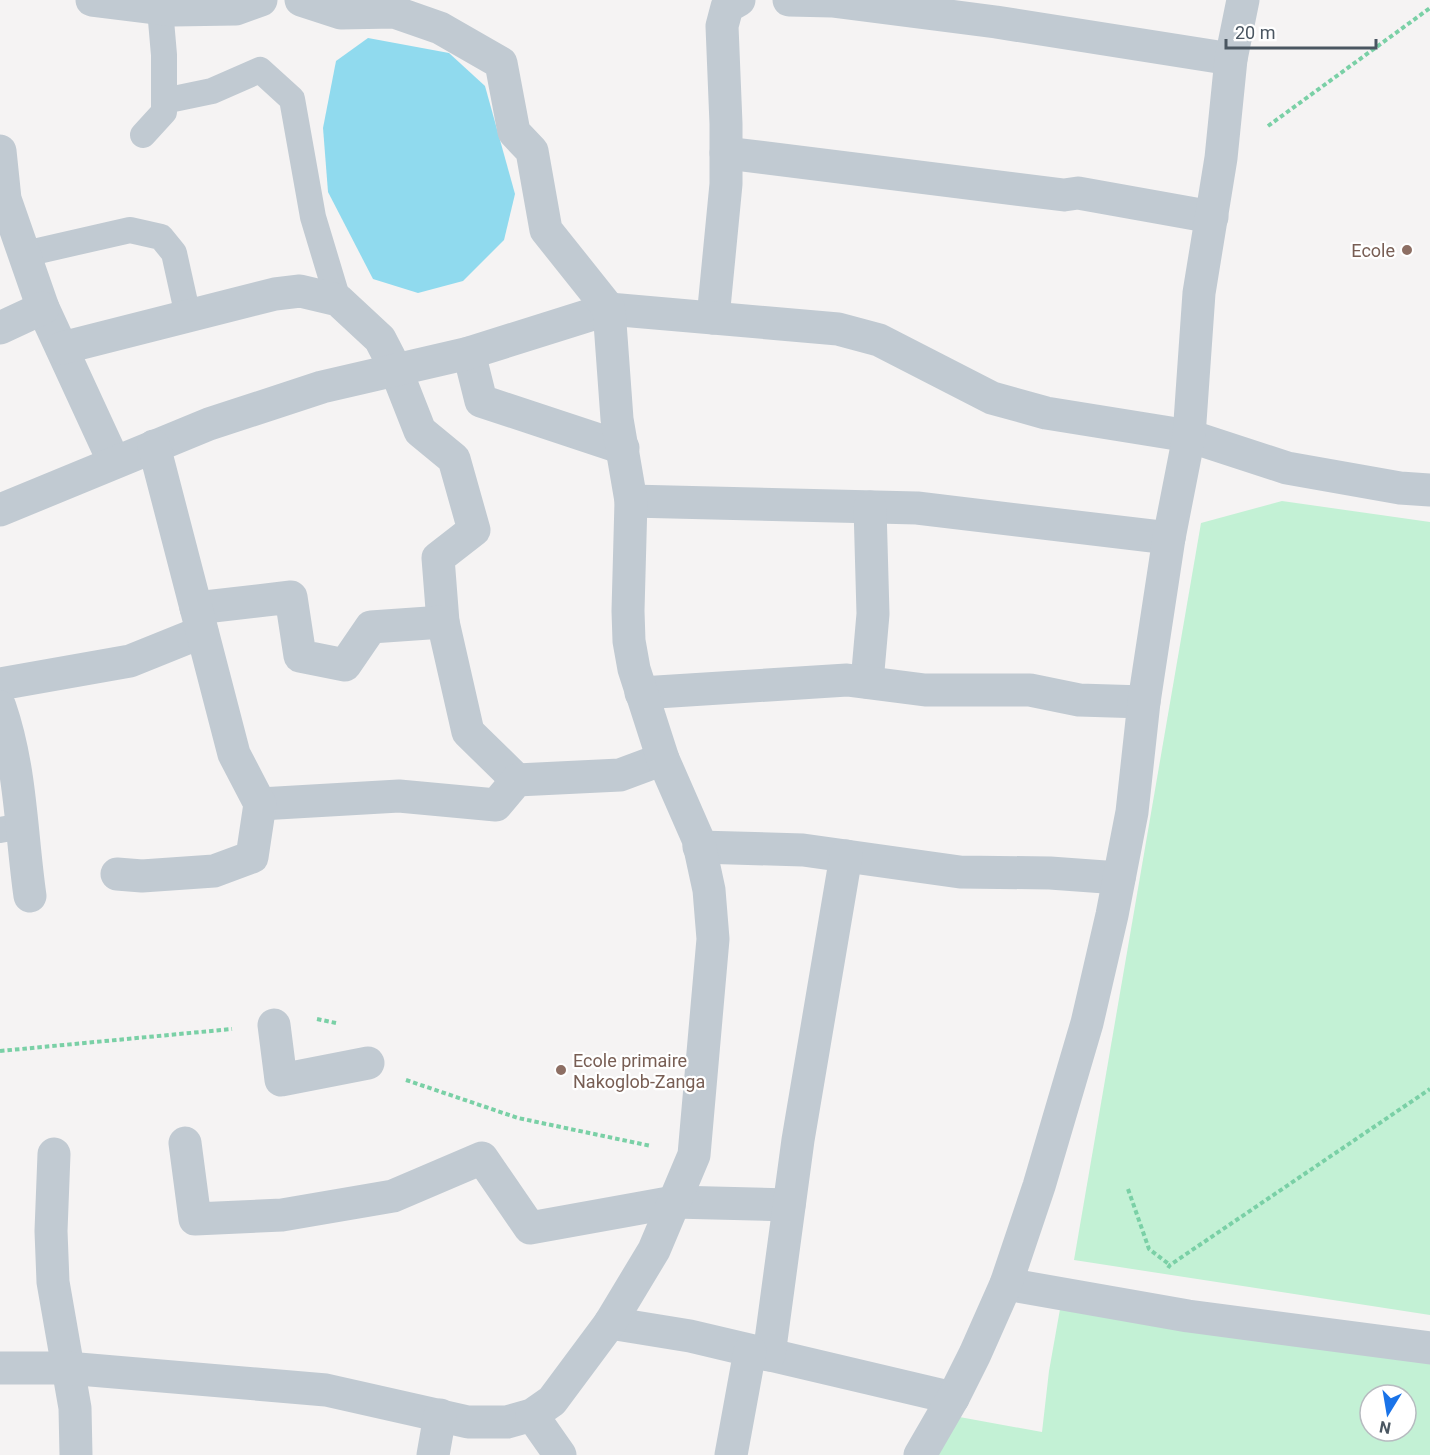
<svg xmlns="http://www.w3.org/2000/svg" width="1430" height="1455" font-family="Roboto,sans-serif">
  <style>
    .green { fill: #c3f1d5; fill-rule: evenodd }
    .water { fill: #90daee }
    .lines { fill: none; stroke-linecap: round; stroke-linejoin: round }
    .path { stroke: #7ad0a6; stroke-width: 4; stroke-dasharray: 4.5 3; stroke-linecap: butt }
    .lane { stroke: #c1cad2; stroke-width: 26 }
    .street { stroke: #c1cad2; stroke-width: 33 }
    .education-dot { fill: #8d6e63; stroke: #fff; stroke-width: 2 }
    .labels { text-anchor: middle; dominant-baseline: central; stroke-width: 4.5; stroke-linejoin: round; paint-order: stroke }
    .education-label { font-size: 18px; fill: #785e54; stroke: #fff; text-anchor: end }
  </style>
  <rect width="100%" height="100%" fill="#f5f3f3"/>
  <g class="green">
    <polygon points="1282,501 1430,522 1430,1315 1074,1260 1201,523"/>
    <path d="M1062,1298L1430,1349V1455H929L954,1416L1042,1432L1049,1371ZM1370,1395H1406V1431H1370Z"/>
  </g>
  <polygon class="water" points="368,38 449,53 485,86 515,194 504,240 463,281 418,293 373,279 328,192 323,128 336,61"/>
  <g class="lines">
    <g class="path">
      <polyline points="1268,126 1430,8"/>
      <polyline points="317,1019 336,1023"/>
      <polyline points="0,1051 232,1029"/>
      <polyline points="406,1080 518,1118 651,1146"/>
      <polyline points="1128,1189 1149,1249 1170,1265"/>
      <polyline points="1168,1268 1170,1265 1430,1089"/>
    </g>
    <g class="lane">
      <polyline points="164,101 212,91 260,70 292,99 313,217 338,300"/>
      <polyline points="143,135 164,112 164,55 160,9"/>
      <polyline points="25,254 130,230 161,237 174,253 188,316"/>
      <polyline points="0,830 22,826"/>
    </g>
    <g class="street">
      <polyline points="92,0 173,10 236,9 261,0"/>
      <polyline points="789,0 832,1 996,22 1231,59"/>
      <polyline points="0,151 5,199 43,308 114,462"/>
      <polyline points="726,153 1064,195 1078,193 1212,217"/>
      <polyline points="713,318 726,184 726,124 722,26 727,7 739,0"/>
      <polyline points="0,328 43,308"/>
      <polyline points="62,348 275,294 300,291 338,300 380,339 396,370 420,431 454,459 474,530 438,558 443,622"/>
      <polyline points="469,353 481,401 623,448"/>
      <polyline points="631,501 917,508 1169,538"/>
      <polyline points="0,510 209,424 322,387 469,353 609,309 838,329 879,340 992,398 1046,413 1189,436 1287,468 1400,488 1430,490"/>
      <polyline points="196,608 291,597 300,656 345,665 371,627 443,622 468,732 517,780"/>
      <polyline points="867,682 873,614 870,507"/>
      <polyline points="0,684 130,661 202,632"/>
      <polyline points="641,693 847,680 925,690 1030,690 1079,700 1144,702"/>
      <path d="M0,707C21,768 21,833 30,896"/>
      <polyline points="260,804 399,796 496,805 517,780 620,775 663,759"/>
      <polyline points="699,847 803,850 960,872 1050,873 1119,878"/>
      <polyline points="117,874 142,876 214,871 252,857 260,804 234,754 154,446"/>
      <polyline points="274,1025 281,1080 368,1063"/>
      <polyline points="185,1143 195,1219 282,1215 393,1196 482,1158 530,1228 674,1202 789,1205"/>
      <polyline points="54,1154 51,1231 53,1282 75,1408 76,1455"/>
      <polyline points="1006,1284 1188,1316 1430,1348"/>
      <polyline points="610,1323 690,1336 953,1398"/>
      <polyline points="769,1355 798,1140 846,856"/>
      <polyline points="0,1368 67,1368 326,1390 468,1422 507,1422 532,1415 552,1401 610,1323 654,1250 694,1155 713,939 709,890 698,839 663,759 634,669 629,641 628,611 631,501 617,419 609,309 546,230 532,151 514,132 501,63 440,28 394,12 341,13 301,0"/>
      <polyline points="532,1415 560,1455"/>
      <polyline points="433,1455 440,1415"/>
      <polyline points="731,1455 750,1351"/>
      <polyline points="920,1455 953,1398 975,1354 1006,1284 1039,1186 1087,1023 1112,915 1132,812 1144,702 1169,538 1189,436 1199,293 1221,158 1231,59 1243,0"/>
    </g>
  </g>
  <g class="education-dot">
    <circle cx="1407" cy="250" r="6"/>
    <circle cx="561" cy="1070" r="6"/>
  </g>
  <g class="labels">
    <g class="education-label">
      <text x="1395" y="250">Ecole</text>
      <text x="573" y="1060" text-anchor="start">Ecole primaire<tspan x="573" dy="21">Nakoglob-Zanga</tspan></text>
    </g>
  </g>
  <g transform="translate(1388 1413) rotate(191)"><circle r="28" fill="#ffffff" stroke="#b7bbc0" stroke-width="1.5"/>
  <path d="M0-4.5L10 22L0 15L-10 22Z" fill="#1a73e8"/>
  <text y="-9" font-size="16" font-weight="bold" text-anchor="middle" fill="#4a5661">N</text>
  </g>
  <path d="M1226 39v9h150v-9" fill="none" stroke="#4a5661" stroke-width="3"/>
  <text x="1235" y="39" font-size="18" fill="#4a5661" stroke="#ffffff" stroke-width="4.5" paint-order="stroke">20 m</text>
</svg>
